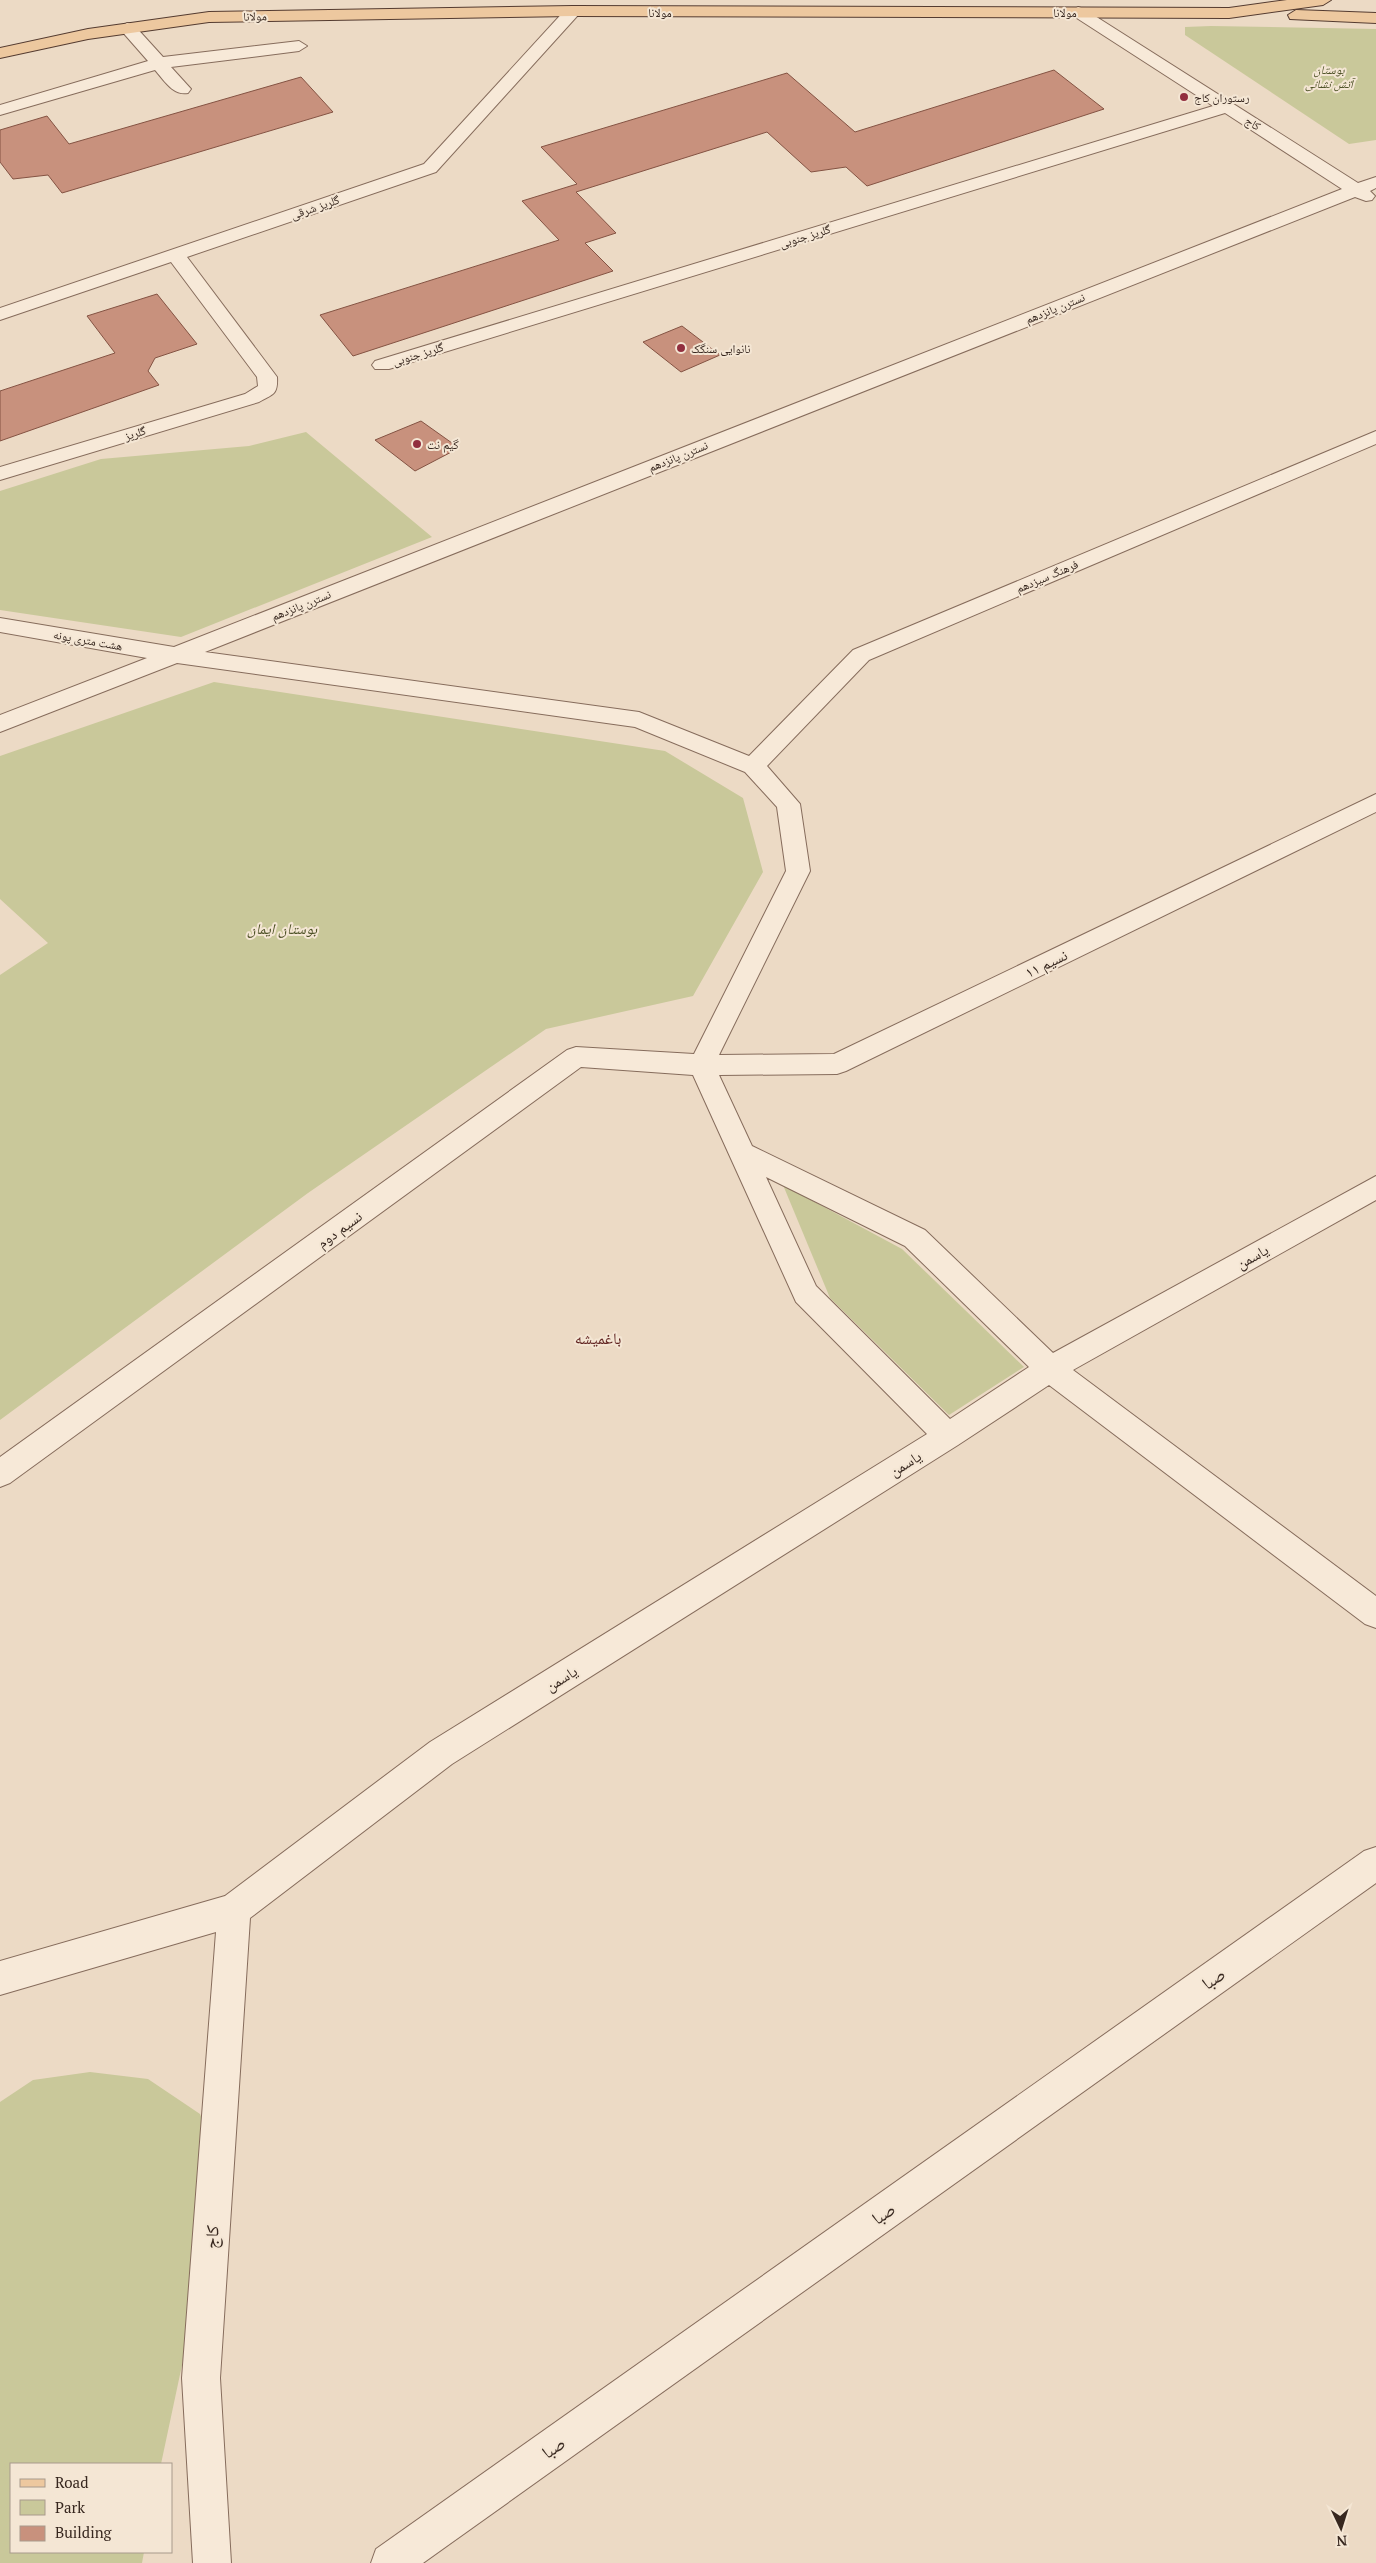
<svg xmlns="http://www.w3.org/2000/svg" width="1376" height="2563" font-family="'PT Serif','Noto Naskh Arabic',serif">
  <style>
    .green { fill: #c9c89a }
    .building { fill: #c8917d; stroke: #845343 }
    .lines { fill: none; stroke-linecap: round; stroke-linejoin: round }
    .minor-casing { stroke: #866c5c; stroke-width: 2 }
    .major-casing { stroke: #543b30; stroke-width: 2 }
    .minor { fill: #f7e9d8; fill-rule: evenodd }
    .major { fill: #edc89f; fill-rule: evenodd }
    .poi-dot { fill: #922f3f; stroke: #f4e6d4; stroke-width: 2 }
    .labels { text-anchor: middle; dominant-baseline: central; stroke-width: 4; stroke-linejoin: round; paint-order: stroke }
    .far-street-label { font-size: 12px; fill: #37271f; stroke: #f4e6d4 }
    .far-park-label { font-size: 12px; font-style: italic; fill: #4e5227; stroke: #f4e6d4 }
    .far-poi-label { font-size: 12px; fill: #37271f; stroke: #f4e6d4; text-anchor: start }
    .park-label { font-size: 15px; font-style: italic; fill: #4e5227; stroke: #f4e6d4 }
    .street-label { font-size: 15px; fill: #37271f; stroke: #f4e6d4 }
    .neighbourhood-label { font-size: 16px; fill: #612421; stroke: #f4e6d4 }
    .near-street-label { font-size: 18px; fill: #37271f; stroke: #f4e6d4 }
  </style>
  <rect width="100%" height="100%" fill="#ecdac5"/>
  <g class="green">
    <polygon points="1211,26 1376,29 1376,140 1349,144 1185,35 1185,27"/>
    <polygon points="306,432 432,537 181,637 0,610 0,491 101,459 249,446"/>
    <polygon points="214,682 665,751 743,798 763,872 693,996 546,1029 308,1193 0,1420 0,975 48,943 0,899 0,756"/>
    <polygon points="783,1185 902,1249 1024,1367 949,1415 830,1298"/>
    <polygon points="90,2072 148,2079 200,2114 219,2165 199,2285 161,2464 11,2464 11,2552 144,2552 142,2563 0,2563 0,2102 33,2080"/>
  </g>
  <g class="building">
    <polygon points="1054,70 1104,109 867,186 846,167 811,172 767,132 576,192 616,233 585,243 613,271 353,356 320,315 559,240 522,201 577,184 541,147 787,73 855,132"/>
    <polygon points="301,77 333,112 62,193 48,175 13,179 0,162 0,130 47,116 69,144"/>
    <polygon points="157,294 197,344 155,358 148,371 159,385 0,441 0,391 115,353 87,316"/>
    <polygon points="682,326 720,355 681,372 643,342"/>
    <polygon points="421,421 459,448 415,471 375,440"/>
  </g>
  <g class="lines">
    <defs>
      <g id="minor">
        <path d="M573,6L579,8L581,11L579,14L436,172L187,257L277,377C278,395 273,394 259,402L0,480V467L245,394L258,386L257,377L171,262L0,320V308L424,164L567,8Z"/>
        <path d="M1078,7L1084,9L1358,183L1376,177V188L1370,191L1375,196L1372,200L1366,201L1355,197L205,652L639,712L749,756L853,650L1376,431V444L869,660L767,766L800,804L810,871L719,1055L834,1054L1376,794V812L846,1071L837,1074L719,1075L752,1146L925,1230L1053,1353L1376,1176V1200L1073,1370L1376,1596V1628L1365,1624L1049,1385L958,1445L452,1764L250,1918L220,2378L231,2563H193L182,2378L216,1932L0,1995V1961L225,1896L430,1742L927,1434L796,1302L693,1075L581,1067L10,1483L0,1487V1457L567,1050L576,1047L694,1054L786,871L777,807L745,772L635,727L177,663L0,732V715L147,658L0,632V618L174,647L1342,189L1225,113L389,369H375L372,365L375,361L1213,106L1072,15L1070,12ZM766,1177L905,1246L1029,1367L950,1419L816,1286Z"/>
        <path d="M127,23L133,24L163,57L299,41L307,46L299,51L171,67L191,89L188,93C173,96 164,80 155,70L0,115V105L148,61L119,28Z"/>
        <polygon points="1376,1847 1376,1883 423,2563 371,2563 376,2549 1364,1851"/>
      </g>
      <g id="major">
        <polygon points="1287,0 1331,0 1323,5 1229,18 573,16 209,22 88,39 0,58 0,48 88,29 209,12 573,6 1229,8"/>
        <polygon points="1296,10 1376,13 1376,23 1290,19 1288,15"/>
      </g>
    </defs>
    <use href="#minor" class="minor-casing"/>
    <use href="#major" class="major-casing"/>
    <use href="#minor" class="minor"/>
    <use href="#major" class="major"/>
  </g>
  <g class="poi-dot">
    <circle cx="1184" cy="97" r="5"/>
    <circle cx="681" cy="348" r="5"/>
    <circle cx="417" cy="444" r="5"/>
  </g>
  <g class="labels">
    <g class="far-street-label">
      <text x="660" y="12">مولانا</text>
      <text x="1065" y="12">مولانا</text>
      <text transform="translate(255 16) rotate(-1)">مولانا</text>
      <text transform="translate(1253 123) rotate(32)">کاج</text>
      <text transform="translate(315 207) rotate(-19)">گلریز شرقی</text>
      <text transform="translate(805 236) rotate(-17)">گلریز جنوبی</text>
      <text transform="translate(1055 308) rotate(-22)">نسترن پانزدهم</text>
      <text transform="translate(418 354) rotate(-17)">گلریز جنوبی</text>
      <text transform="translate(135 433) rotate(-17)">گلریز</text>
      <text transform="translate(678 456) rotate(-22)">نسترن پانزدهم</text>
      <text transform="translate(1047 576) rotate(-23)">فرهنگ سیزدهم</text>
      <text transform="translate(301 605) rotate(-22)">نسترن پانزدهم</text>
      <text transform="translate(88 640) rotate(10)">هشت متری پونه</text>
    </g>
    <g class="far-park-label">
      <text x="1329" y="69">بوستان<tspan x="1329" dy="14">آتش نشانی</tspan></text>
    </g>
    <g class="far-poi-label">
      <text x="1194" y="97">رستوران کاج</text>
      <text x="691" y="348">نانوایی سنگک</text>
      <text x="427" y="444">گیم نت</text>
    </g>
    <g class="park-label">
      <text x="282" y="928">بوستان ایمان</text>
    </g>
    <g class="street-label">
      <text transform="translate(1046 963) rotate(-26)">نسیم ۱۱</text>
      <text transform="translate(339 1229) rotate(-36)">نسیم دوم</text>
      <text transform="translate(1252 1256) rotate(-29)">یاسمن</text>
      <text transform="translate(905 1463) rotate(-32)">یاسمن</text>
      <text transform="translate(561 1678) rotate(-32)">یاسمن</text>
    </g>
    <g class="neighbourhood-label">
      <text x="598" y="1338">باغمیشه</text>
    </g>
    <g class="near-street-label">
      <text transform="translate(1213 1978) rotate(-35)">صبا</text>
      <text transform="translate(883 2213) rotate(-35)">صبا</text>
      <text transform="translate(211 2237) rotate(-86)">کاج</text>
      <text transform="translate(553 2447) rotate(-35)">صبا</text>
    </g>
  </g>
  <rect x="10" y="2463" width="162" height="90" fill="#f4e6d4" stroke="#a89a8c"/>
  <rect x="20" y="2479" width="25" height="8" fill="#edc89f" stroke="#a89a8c"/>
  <text x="55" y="2488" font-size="15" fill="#37271f">Road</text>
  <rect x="20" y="2500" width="25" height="15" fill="#c9c89a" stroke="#a89a8c"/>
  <text x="55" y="2513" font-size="15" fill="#37271f">Park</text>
  <rect x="20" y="2526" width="25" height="15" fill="#c8917d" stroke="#a89a8c"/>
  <text x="55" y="2538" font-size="15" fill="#37271f">Building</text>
  <g transform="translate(1341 2528) rotate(176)" stroke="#f4e6d4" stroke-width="4" paint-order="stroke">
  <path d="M0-4L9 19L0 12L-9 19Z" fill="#37271f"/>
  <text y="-8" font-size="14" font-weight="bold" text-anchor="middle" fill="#37271f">N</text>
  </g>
</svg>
